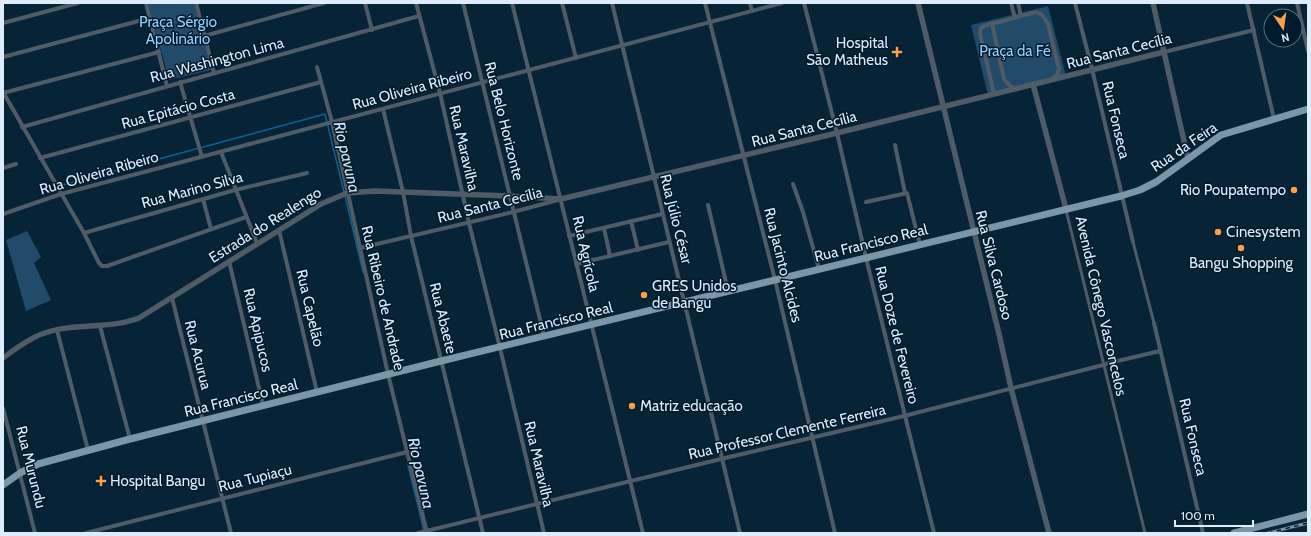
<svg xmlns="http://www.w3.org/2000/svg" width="1311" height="536" font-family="Cabin,sans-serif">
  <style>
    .green { fill: #214b68 }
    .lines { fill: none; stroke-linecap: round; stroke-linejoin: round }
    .stream { stroke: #0b6295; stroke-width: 1.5 }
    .pedestrian { stroke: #4f5b65; stroke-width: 3 }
    .minor { stroke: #4f5b65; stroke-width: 4 }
    .tertiary { stroke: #4f5b65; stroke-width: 5.5 }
    .primary { stroke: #7b95a9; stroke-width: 7 }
    .rail-casing { stroke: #7f94a5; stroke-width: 3 }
    .rail { stroke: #001a2d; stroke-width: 1.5; stroke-dasharray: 4.5; stroke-linecap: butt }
    .poi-dot { fill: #f8a14a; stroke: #001a2d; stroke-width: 1.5 }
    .labels { text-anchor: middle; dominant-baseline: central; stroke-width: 3; stroke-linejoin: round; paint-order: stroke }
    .park-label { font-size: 15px; fill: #98d0fc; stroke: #001a2d }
    .poi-label { font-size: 15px; fill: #ddedfb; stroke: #001a2d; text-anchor: start }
    .street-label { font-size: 15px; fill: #ddedfb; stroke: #001a2d }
    .water-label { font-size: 16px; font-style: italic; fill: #d0e3f1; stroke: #001a2d }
  </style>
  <rect width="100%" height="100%" fill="#072437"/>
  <g class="green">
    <polygon points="148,3 194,3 211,70 169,80"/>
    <polygon points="1048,6 1066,76 988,95 971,25"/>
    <polygon points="27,231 41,257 34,263 51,300 26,311 6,240"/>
  </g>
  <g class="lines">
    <g class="stream">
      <polyline points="59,186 325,114 344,192"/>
      <polyline points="345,196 363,272"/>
      <polyline points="408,465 424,531"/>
    </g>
    <g class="pedestrian">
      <polyline points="1066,210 1145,533"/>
      <polyline points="1133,242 1154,323"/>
    </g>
    <g class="minor">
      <polyline points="146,3 167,86"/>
      <polyline points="196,3 214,73"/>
      <polyline points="365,3 372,30"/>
      <polyline points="416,3 440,93 469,223 500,348 544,533"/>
      <polyline points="463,3 544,336"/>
      <polyline points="512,3 643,533"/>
      <polyline points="562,3 576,58"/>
      <polyline points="612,3 740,533"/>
      <polyline points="705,3 775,280 835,533"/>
      <polyline points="750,3 752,11"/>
      <polyline points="804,3 837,133 867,262 934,533"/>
      <polyline points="1011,3 1015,18"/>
      <polyline points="1018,3 1021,16"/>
      <polyline points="1075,3 1092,69 1133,242"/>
      <polyline points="1247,3 1274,119"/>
      <polyline points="1297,3 1308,51"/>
      <polyline points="3,23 78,3"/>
      <polyline points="992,23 1004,79 1010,86 1015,88"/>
      <polyline points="204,36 324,3"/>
      <polyline points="1164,52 1254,30"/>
      <polyline points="3,57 150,18"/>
      <polyline points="317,67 332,122 388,374 427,533"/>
      <polyline points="180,82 202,157"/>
      <polyline points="3,92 84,233 99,263 102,266 107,266 246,217"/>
      <polyline points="3,93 159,52"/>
      <polyline points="994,94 980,34 981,28 984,26 1036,12 1042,15 1048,24 1059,69 1057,75 1053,79"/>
      <polyline points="383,109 403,192 411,236 483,533"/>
      <polyline points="22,127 419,16"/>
      <polyline points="895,145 905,193"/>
      <polyline points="221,152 257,243"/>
      <polyline points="40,158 321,82"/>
      <polyline points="3,168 16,164"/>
      <polyline points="793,184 803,212 819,269"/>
      <polyline points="203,199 211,229"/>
      <polyline points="866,202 907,193 920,245"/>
      <polyline points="708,205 728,291"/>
      <polyline points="3,214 61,194 782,3"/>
      <polyline points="631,221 638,250"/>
      <polyline points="604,228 610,256"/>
      <polyline points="279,230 317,392"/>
      <polyline points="84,233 235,190 307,173"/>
      <polyline points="569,236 662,214"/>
      <polyline points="360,248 513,212 558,200"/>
      <polyline points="229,261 263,405"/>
      <polyline points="576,264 669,242"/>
      <polyline points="172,298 231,533"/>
      <polyline points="1154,323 1203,533"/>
      <polyline points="100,326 130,439"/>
      <polyline points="57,330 88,450"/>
      <polyline points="3,408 35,533"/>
      <polyline points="86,533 407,452"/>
      <polyline points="418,533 721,459 904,416 1103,365 1109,363 1160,351"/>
    </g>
    <g class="tertiary">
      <polyline points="918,3 999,334 1011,388 1049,533"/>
      <polyline points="1153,3 1188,159"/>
      <polyline points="1033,84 1066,209"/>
      <path d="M3,358C15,349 28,339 42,334C73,322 108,330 139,318L321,204L347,193L375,191L509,196L561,199L837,133L1164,52"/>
    </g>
    <g class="primary">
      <polyline points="3,485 20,473 38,464 130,439 441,361 1121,196 1140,190 1156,182 1221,135 1308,109"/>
      <polyline points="1234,533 1308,514"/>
    </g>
    <defs>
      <polyline id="rail" points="1268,533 1308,523"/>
    </defs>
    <use href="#rail" class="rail-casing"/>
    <use href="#rail" class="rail"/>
  </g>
  <g class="poi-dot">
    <path d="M895 46h4v4h4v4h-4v4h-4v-4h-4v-4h4z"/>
    <circle cx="1294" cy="190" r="4"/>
    <circle cx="1218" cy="232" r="4"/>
    <circle cx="1241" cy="248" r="4"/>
    <circle cx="644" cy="295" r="4"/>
    <circle cx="632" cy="406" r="4"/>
    <path d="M99 475h4v4h4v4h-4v4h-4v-4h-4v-4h4z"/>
  </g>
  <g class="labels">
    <g class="park-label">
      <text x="178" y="22">Praça Sérgio<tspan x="178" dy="17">Apolinário</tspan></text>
      <text x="1015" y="51">Praça da Fé</text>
    </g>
    <g class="poi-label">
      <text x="888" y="43" text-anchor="end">Hospital<tspan x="888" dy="17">São Matheus</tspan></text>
      <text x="1286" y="190" text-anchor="end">Rio Poupatempo</text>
      <text x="1226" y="232">Cinesystem</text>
      <text x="1241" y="263" text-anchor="middle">Bangu Shopping</text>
      <text x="652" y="286">GRES Unidos<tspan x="652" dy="17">de Bangu</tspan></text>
      <text x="640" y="406">Matriz educação</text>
      <text x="110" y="481">Hospital Bangu</text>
    </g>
    <g class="street-label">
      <text transform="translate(1119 51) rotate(-14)">Rua Santa Cecília</text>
      <text transform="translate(217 60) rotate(-15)">Rua Washington Lima</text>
      <text transform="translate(412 89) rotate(-15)">Rua Oliveira Ribeiro</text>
      <text transform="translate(178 109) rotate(-15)">Rua Epitácio Costa</text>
      <text transform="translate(1116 120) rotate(77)">Rua Fonseca</text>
      <text transform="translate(504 121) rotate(76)">Rua Belo Horizonte</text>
      <text transform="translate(804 129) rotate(-14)">Rua Santa Cecília</text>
      <text transform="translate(1184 147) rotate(-34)">Rua da Feira</text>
      <text transform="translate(464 148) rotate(77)">Rua Maravilha</text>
      <text transform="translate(99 173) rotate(-16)">Rua Oliveira Ribeiro</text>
      <text transform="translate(192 190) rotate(-15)">Rua Marino Silva</text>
      <text transform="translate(490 205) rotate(-14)">Rua Santa Cecília</text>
      <text transform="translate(676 219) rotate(76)">Rua Júlio César</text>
      <text transform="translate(265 225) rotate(-32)">Estrada do Realengo</text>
      <text transform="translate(871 243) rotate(-14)">Rua Francisco Real</text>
      <text transform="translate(586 254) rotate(77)">Rua Agrícola</text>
      <text transform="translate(783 265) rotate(76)">Rua Jacinto Alcides</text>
      <text transform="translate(994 265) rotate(76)">Rua Silva Cardoso</text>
      <text transform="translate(383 298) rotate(77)">Rua Ribeiro de Andrade</text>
      <text transform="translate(1101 306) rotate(77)">Avenida Cônego Vasconcelos</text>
      <text transform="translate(310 308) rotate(77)">Rua Capelão</text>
      <text transform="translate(443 318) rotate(76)">Rua Abaete</text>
      <text transform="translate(556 321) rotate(-14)">Rua Francisco Real</text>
      <text transform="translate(258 330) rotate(77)">Rua Apipucos</text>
      <text transform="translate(897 335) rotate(76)">Rua Doze de Fevereiro</text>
      <text transform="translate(198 355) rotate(76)">Rua Acurua</text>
      <text transform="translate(241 398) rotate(-14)">Rua Francisco Real</text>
      <text transform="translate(787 432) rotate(-13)">Rua Professor Clemente Ferreira</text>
      <text transform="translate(1193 437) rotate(77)">Rua Fonseca</text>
      <text transform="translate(539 464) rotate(77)">Rua Maravilha</text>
      <text transform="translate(31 467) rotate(76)">Rua Murundu</text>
      <text transform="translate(255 478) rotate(-14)">Rua Tupiaçu</text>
    </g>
    <g class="water-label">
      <text transform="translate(347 157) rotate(77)">Rio pavuna</text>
      <text transform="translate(421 473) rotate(77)">Rio pavuna</text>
    </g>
  </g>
  <rect width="1311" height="536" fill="none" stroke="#ddedfb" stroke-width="8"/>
  <g transform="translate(1283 28) rotate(167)"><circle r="19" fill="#001a2d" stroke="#586e7f"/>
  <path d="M0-3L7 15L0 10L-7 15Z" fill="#f8a14a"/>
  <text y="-6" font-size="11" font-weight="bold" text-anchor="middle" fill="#ddedfb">N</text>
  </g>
  <path d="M1175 520v6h78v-6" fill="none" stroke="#ddedfb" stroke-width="2"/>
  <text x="1181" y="520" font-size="12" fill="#ddedfb" stroke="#001a2d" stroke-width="3" paint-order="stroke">100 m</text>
</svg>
